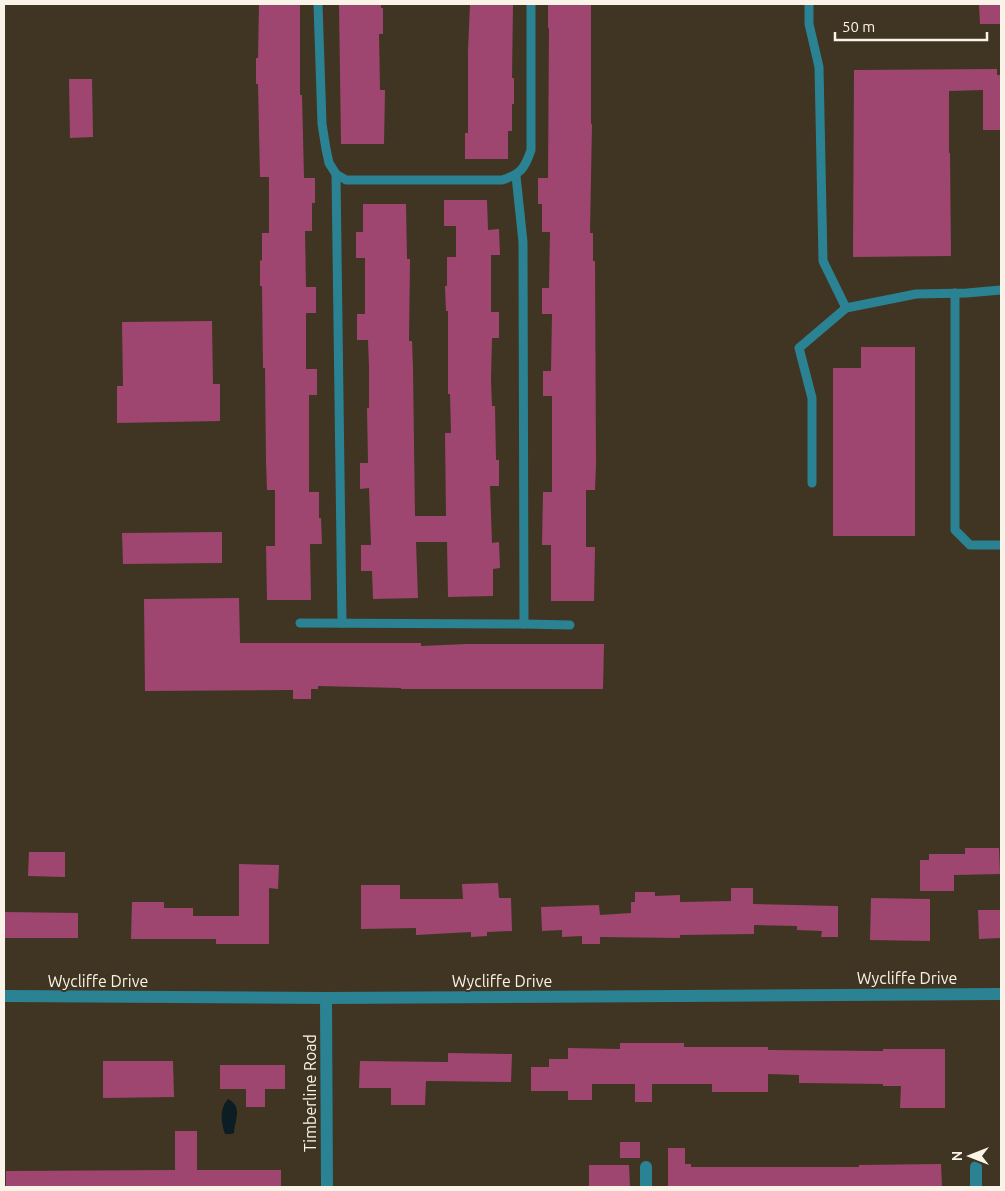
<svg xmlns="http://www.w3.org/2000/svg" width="1005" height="1191" font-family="Ubuntu,sans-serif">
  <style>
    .water { fill: #0c1d23 }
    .building { fill: #9f4670 }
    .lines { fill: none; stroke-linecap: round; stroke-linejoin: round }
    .service { stroke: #2b8293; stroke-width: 9 }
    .minor { stroke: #2b8293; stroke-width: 12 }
    .tertiary { stroke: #2b8293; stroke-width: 12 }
    .labels { text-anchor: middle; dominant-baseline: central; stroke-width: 4; stroke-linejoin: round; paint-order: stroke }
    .street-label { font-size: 16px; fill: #faf4e8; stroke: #3f3522 }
  </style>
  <rect width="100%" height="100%" fill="#3f3522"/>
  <path class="water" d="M228,1099C243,1107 235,1119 234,1133L231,1134H225C221,1122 219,1109 228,1099Z"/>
  <g class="building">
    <polygon points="259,4 300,4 300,95 302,95 304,178 315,178 315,203 312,203 312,231 305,231 306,287 316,287 316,313 306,313 306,369 317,369 317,395 309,395 309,492 319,492 319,518 321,518 322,544 310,544 311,600 267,600 266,546 275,546 275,490 267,490 266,462 265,368 263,368 262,286 260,286 260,261 262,260 262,233 269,233 269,177 260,177 258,84 256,84 256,58 258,58"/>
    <polygon points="339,4 381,4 381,8 383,8 383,34 379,34 380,90 385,90 384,144 341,144"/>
    <polygon points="470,4 513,4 512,78 514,78 514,104 512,104 512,131 508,131 508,159 465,159 465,133 468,133 468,50"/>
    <polygon points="548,4 591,4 591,124 592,124 590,233 593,233 593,261 595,261 596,464 595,490 586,490 586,547 595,547 594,601 551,601 551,545 542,545 543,492 552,492 552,396 543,396 543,371 551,371 552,314 542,314 542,288 549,288 550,232 542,232 542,204 538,204 538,178 548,178 549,28 548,28"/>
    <polygon points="979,4 1001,4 1001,24 980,24"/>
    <polygon points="997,69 997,75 1001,75 1001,130 983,130 983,90 949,91 949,153 950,153 951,256 853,257 854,70"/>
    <polygon points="69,79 92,79 93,137 70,138"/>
    <polygon points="444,200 487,200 488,230 499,229 500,255 491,255 491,312 499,312 499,338 492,338 491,380 492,406 495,406 496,460 499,460 499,486 490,486 492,543 499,542 500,568 493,569 493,596 448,597 447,542 416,542 418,598 373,599 372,571 361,571 361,545 371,545 369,488 360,489 360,463 368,463 367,408 369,408 369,367 368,340 357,340 357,314 365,314 365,258 356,258 356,232 363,232 363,204 406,204 407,259 410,259 409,341 412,341 413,368 415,516 446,516 445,433 451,433 450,394 448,394 448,311 446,311 445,286 447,286 447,257 456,257 456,226 444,226"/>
    <polygon points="212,321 213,384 220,384 220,421 117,423 117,386 123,386 122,322"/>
    <polygon points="861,347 915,347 915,536 833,536 833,368 861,368"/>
    <polygon points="222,532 222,563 123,564 122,533"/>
    <polygon points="239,598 240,643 421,643 421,646 466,644 604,644 603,689 401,689 401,688 318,686 318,689 311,689 311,699 293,699 293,690 145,691 144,599"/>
    <polygon points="965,848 999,848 1000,874 954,875 954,891 920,891 920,860 929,860 929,854 965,854"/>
    <polygon points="29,852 65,852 65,877 28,876"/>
    <polygon points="239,864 279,865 278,889 269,888 269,944 216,944 216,939 131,939 132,902 164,902 164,908 193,908 193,916 239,916"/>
    <polygon points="498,883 499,898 511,898 512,931 487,932 487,936 471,937 471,932 416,935 416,928 361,929 361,885 400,885 400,899 463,899 462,884"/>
    <polygon points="731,888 753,888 753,904 838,906 838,937 821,937 822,931 797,930 797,926 754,925 754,934 680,935 680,938 600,937 600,944 582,944 582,936 562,937 562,930 542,931 541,907 599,905 600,915 631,913 631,902 635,902 635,892 655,892 655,896 680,895 680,902 731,901"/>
    <polygon points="871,898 930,899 930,941 870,940"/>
    <polygon points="978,910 1001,910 1001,938 979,939"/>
    <polygon points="4,912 78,913 78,938 4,938"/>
    <polygon points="620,1043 684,1043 684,1047 768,1047 768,1050 883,1051 883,1049 945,1049 945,1108 900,1108 901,1086 883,1086 883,1084 799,1083 799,1075 768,1074 768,1092 712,1092 712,1084 652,1084 652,1102 635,1102 635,1084 592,1084 592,1100 568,1100 568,1091 531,1091 531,1067 549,1067 549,1059 568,1059 568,1048 620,1049"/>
    <polygon points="448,1053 512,1054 511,1082 426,1081 425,1105 391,1105 391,1088 359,1088 360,1061 448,1062"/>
    <polygon points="103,1061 173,1061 174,1097 103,1098"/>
    <polygon points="220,1065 285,1065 285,1089 265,1089 265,1107 246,1107 246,1089 220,1089"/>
    <polygon points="175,1131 197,1131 197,1170 281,1170 281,1187 6,1187 6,1171 175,1170"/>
    <rect x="620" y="1142" width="20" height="16"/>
    <polygon points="668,1148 685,1148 685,1164 691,1164 691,1167 859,1167 859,1165 941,1164 942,1187 668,1187"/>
    <polygon points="589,1165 629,1165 630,1187 589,1187"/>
  </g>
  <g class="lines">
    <g class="service">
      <path d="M318,4L322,124L326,149L329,163L336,174L346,180H502C521,174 525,168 531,150V4"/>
      <polyline points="809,4 809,24 819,67 823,261 846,308 916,294 967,293 1001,290"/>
      <polyline points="336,174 342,623"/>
      <polyline points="955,293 955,530 970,545 1001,545"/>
      <polyline points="812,483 812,398 799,348 846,308"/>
      <polyline points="300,623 524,624 523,242 516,176"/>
      <polyline points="524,624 570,625"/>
    </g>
    <g class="minor">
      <polyline points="646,1167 646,1187"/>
      <polyline points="976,1167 976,1187"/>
    </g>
    <g class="tertiary">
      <polyline points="4,996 326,998 1001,994"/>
      <polyline points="326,998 327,1187"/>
    </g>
  </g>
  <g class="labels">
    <g class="street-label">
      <text x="907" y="978">Wycliffe Drive</text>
      <text x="98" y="981">Wycliffe Drive</text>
      <text x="502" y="981">Wycliffe Drive</text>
      <text transform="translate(310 1093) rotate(-90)">Timberline Road</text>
    </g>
  </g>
  <rect width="1005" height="1191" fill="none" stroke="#faf4e8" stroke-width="10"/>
  <g transform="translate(970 1156) rotate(270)" stroke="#3f3522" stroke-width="4" paint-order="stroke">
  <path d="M0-4L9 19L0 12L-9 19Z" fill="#faf4e8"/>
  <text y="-8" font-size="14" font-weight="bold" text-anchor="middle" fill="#faf4e8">N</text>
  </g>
  <path d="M835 32v8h152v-8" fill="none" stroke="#faf4e8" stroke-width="2.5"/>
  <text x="842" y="32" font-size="15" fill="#faf4e8" stroke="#3f3522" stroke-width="4" paint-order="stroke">50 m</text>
</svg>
